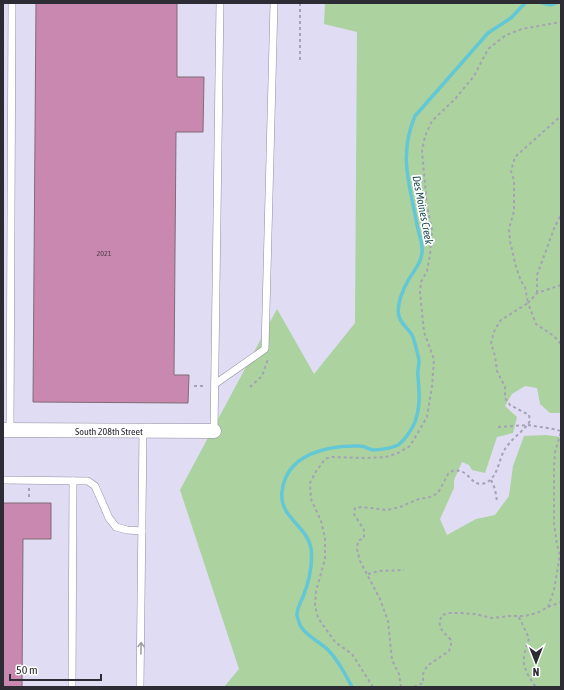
<svg xmlns="http://www.w3.org/2000/svg" width="564" height="690" font-family="'Asap Condensed',sans-serif">
  <style>
    .green { fill: #acd39f }
    .lines { fill: none; stroke-linecap: round; stroke-linejoin: round }
    .stream { stroke: #63c7d6; stroke-width: 3.5 }
    .building { fill: #c988af; stroke: #806b77 }
    .service-casing { stroke: #918ea3; stroke-width: 8 }
    .minor-casing { stroke: #918ea3; stroke-width: 15 }
    .path { stroke: #a4a2b4; stroke-width: 2; stroke-dasharray: 3 3; stroke-linecap: butt }
    .service { stroke: #fff; stroke-width: 7 }
    .minor { stroke: #fff; stroke-width: 14 }
    .oneway { stroke: #a0a0a4 }
    .labels { text-anchor: middle; dominant-baseline: central; stroke-width: 3.5; stroke-linejoin: round; paint-order: stroke }
    .number-label { font-size: 8px; fill: #544253 }
    .street-label { font-size: 10px; fill: #2d2b34; stroke: #fff }
    .water-label { font-size: 11px; font-style: italic; fill: #1c4a50; stroke: #fff }
  </style>
  <rect width="100%" height="100%" fill="#dfdcf3"/>
  <polygon class="green" points="325,3 561,3 561,413 550,413 540,404 537,388 525,386 512,394 505,406 517,417 513,433 497,437 485,473 472,470 469,465 462,462 454,480 454,488 440,519 447,535 476,519 495,515 509,496 513,466 524,436 546,435 561,437 561,687 224,687 239,669 180,490 277,309 314,374 355,323 357,32 324,24"/>
  <g class="lines">
    <g class="stream">
      <path d="M542,3C547,5 551,6 556,3"/>
      <path d="M352,687C345,674 339,661 329,651C320,641 306,637 300,625C299,622 297,617 297,614C297,609 300,603 303,597C309,582 313,565 311,548C307,526 279,517 282,492C286,454 327,445 360,446C364,446 369,449 373,450C380,450 392,448 398,445C405,440 412,429 415,422C421,406 419,392 418,376C417,371 419,366 419,361C418,353 415,344 413,337C409,328 401,325 399,316C396,305 403,289 409,279C414,270 421,264 422,253C423,243 419,235 417,225C410,185 398,156 415,116L488,33L511,18L525,3"/>
    </g>
  </g>
  <g class="building">
    <polygon points="36,3 177,3 177,77 204,77 203,132 176,132 174,375 189,375 188,403 33,402"/>
    <polygon points="3,503 51,503 51,539 23,539 22,687 3,687"/>
  </g>
  <g class="lines">
    <defs>
      <g id="service">
        <polyline points="215,384 265,349 274,3"/>
        <polyline points="10,430 12,3"/>
        <polyline points="214,431 220,3"/>
        <polyline points="3,480 88,481 95,486 109,518 116,527 127,530 142,531"/>
        <polyline points="72,687 73,481"/>
        <polyline points="140,687 143,431"/>
      </g>
      <polyline id="minor" points="3,430 214,431"/>
    </defs>
    <use href="#service" class="service-casing"/>
    <use href="#minor" class="minor-casing"/>
    <g class="path">
      <polyline points="300,3 300,60"/>
      <polyline points="561,285 537,293 528,303 536,324 554,336 561,344"/>
      <polyline points="537,293 537,275 555,226 561,215"/>
      <polyline points="194,386 205,386"/>
      <polyline points="250,387 262,376 268,359"/>
      <polyline points="498,427 528,425 553,429 561,431"/>
      <polyline points="491,480 495,489 497,501"/>
      <polyline points="29,488 29,497"/>
      <polyline points="368,574 379,571 404,570"/>
      <polyline points="548,607 554,590 560,555 557,545 554,523 554,468 555,452 561,432"/>
      <path d="M519,617L529,638C528,644 525,650 524,657C522,667 530,679 536,687"/>
      <polyline points="373,687 352,654 335,642 318,618 315,605 316,591 325,559 325,538 321,521 311,499 310,483 315,473 325,459 331,457 367,458 386,457 398,453 410,446 427,417 432,386 434,359 424,332 420,292 421,282 427,271 430,255 432,230 427,206 422,151 425,136 432,121 455,99 474,76 488,49 506,35 522,29 561,22"/>
      <path d="M401,687L399,674L392,660L388,621L380,599L360,561L357,549L358,541L364,538V530L354,514L355,508L362,507L387,510L400,507L419,499L430,497L438,493L448,474L454,470C459,471 462,471 466,474C471,478 474,484 481,484C498,482 498,460 505,449C512,438 524,431 530,421L529,415L510,405L505,398V387L497,371L495,356L491,343L495,329L501,320L528,303L525,287L521,281L516,267L510,241L509,229L514,211V181L511,171L515,157L561,116"/>
      <path d="M414,687L423,683V674L427,666L449,651L451,646V640C443,631 436,628 442,615L449,613H460L475,614L492,618L510,616H525L537,613L548,607L561,602"/>
    </g>
    <use href="#service" class="service"/>
    <use href="#minor" class="minor"/>
  </g>
  <defs><path id="oneway-shaft" d="M-6 0H5M1.5-3L5.5 0L1.5 3" fill="none" stroke-width="1.6" stroke-linecap="round" stroke-linejoin="round"/></defs>
  <use class="oneway" href="#oneway-shaft" transform="translate(141 648) rotate(-89)"/>
  <g class="labels">
    <g class="number-label">
      <text x="104" y="253">2021</text>
    </g>
    <g class="street-label">
      <text x="109" y="431">South 208th Street</text>
    </g>
    <g class="water-label">
      <text transform="translate(423 210) rotate(79)">Des Moines Creek</text>
    </g>
  </g>
  <rect width="564" height="690" fill="none" stroke="#2d2b34" stroke-width="8"/>
  <g transform="translate(536 662) rotate(180)" stroke="#ffffff" stroke-width="3" paint-order="stroke">
  <path d="M0-3L7 15L0 10L-7 15Z" fill="#2d2b34"/>
  <text y="-6" font-size="11" font-weight="bold" text-anchor="middle" fill="#2d2b34">N</text>
  </g>
  <path d="M10 674v6h91v-6" fill="none" stroke="#2d2b34" stroke-width="2"/>
  <text x="16" y="674" font-size="12" fill="#2d2b34" stroke="#ffffff" stroke-width="3" paint-order="stroke">50 m</text>
</svg>
